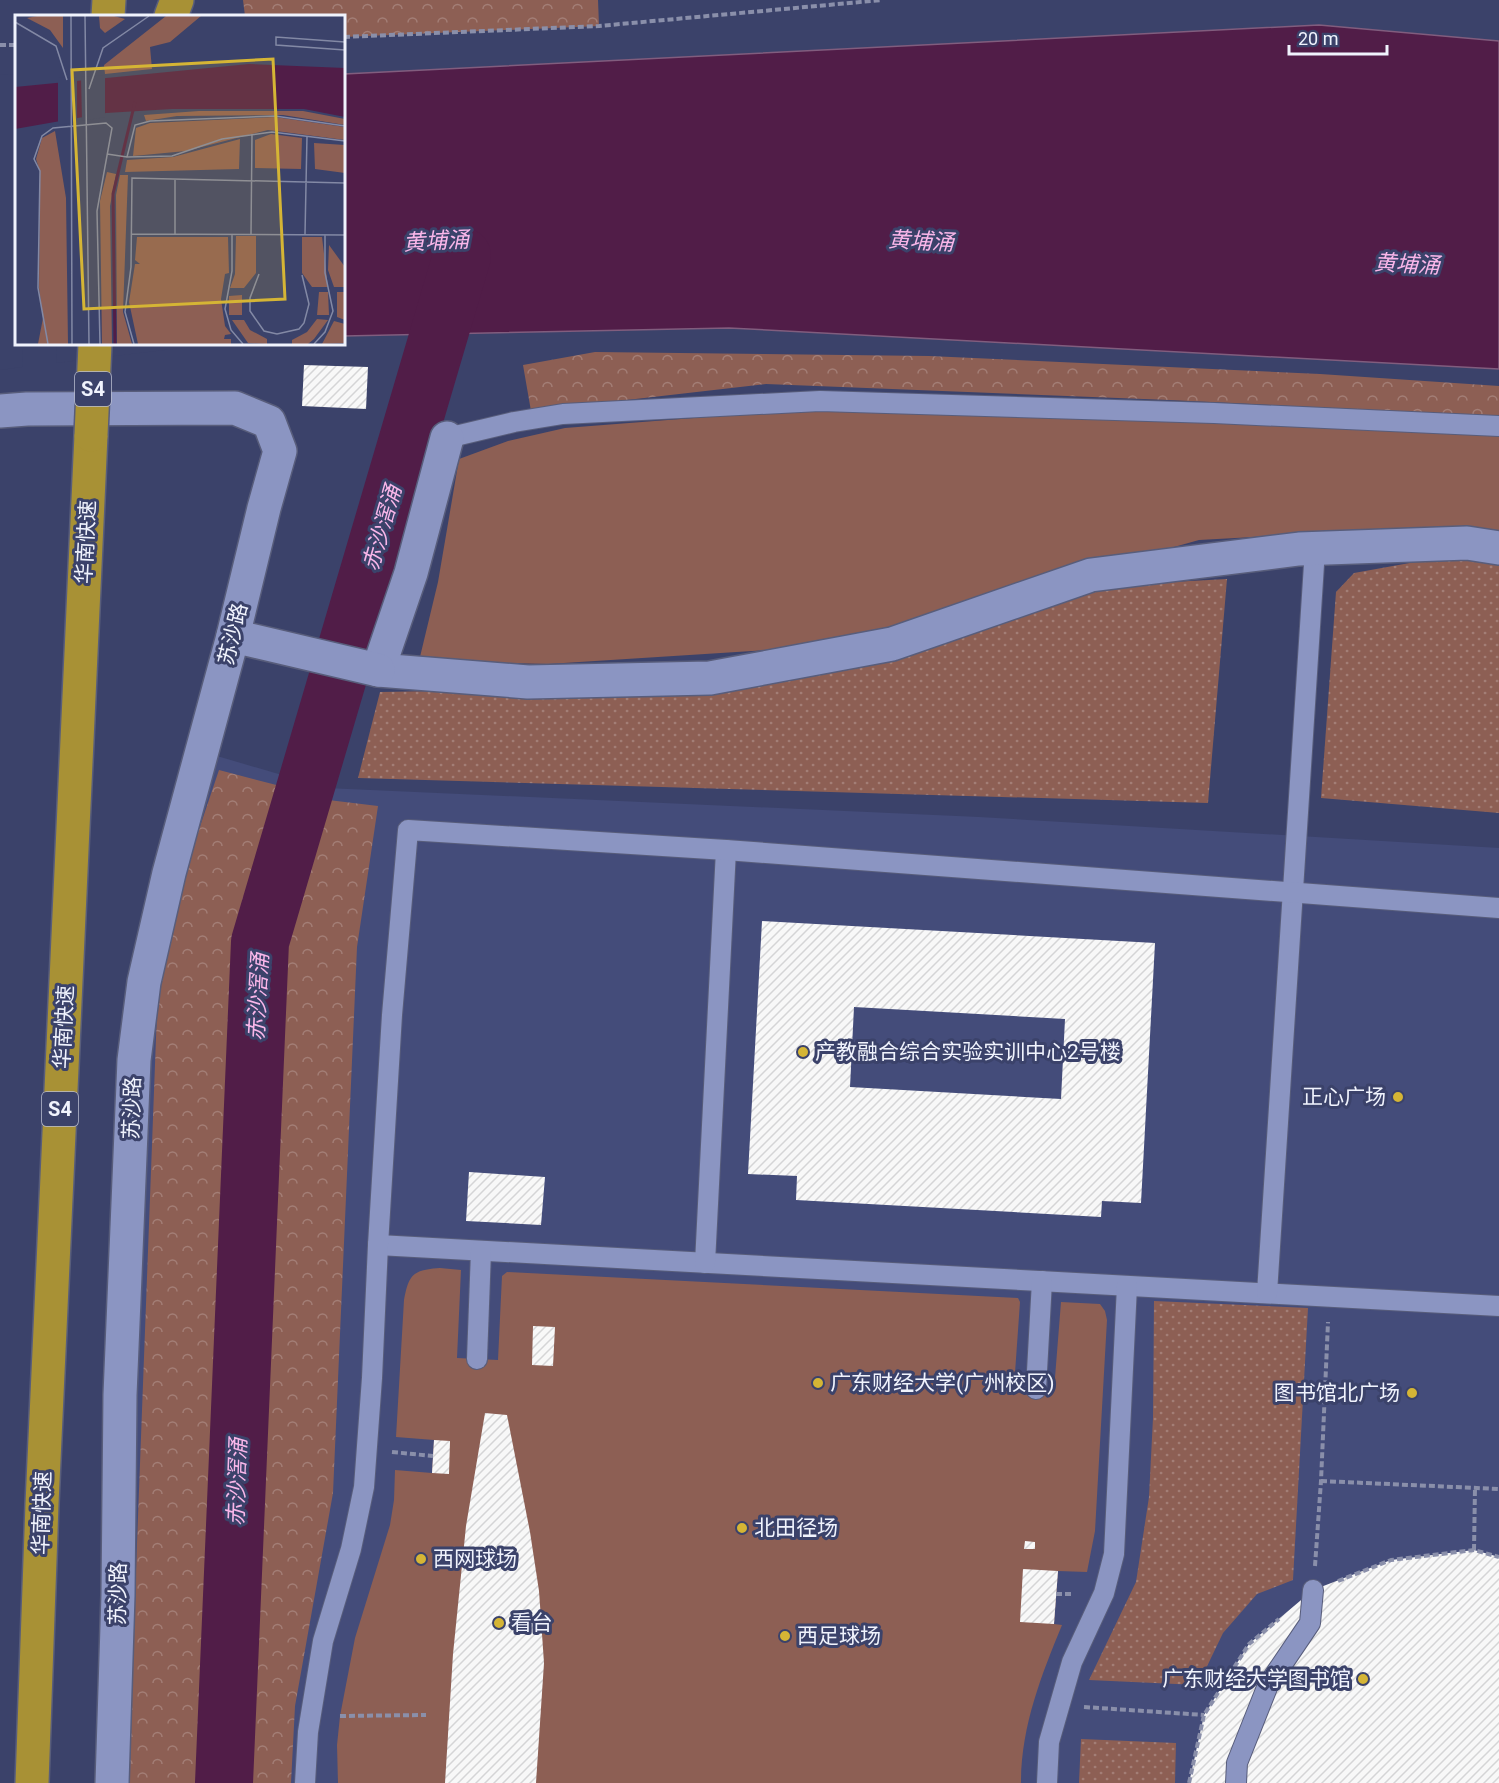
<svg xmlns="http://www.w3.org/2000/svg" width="1499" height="1783" font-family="Roboto,'Noto Sans SC',sans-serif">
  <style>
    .built { fill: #444c7a }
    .grass { fill: url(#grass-dots) }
    .forest { fill: url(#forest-crowns) }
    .park { fill: #8d5f54 }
    .water { fill: #511d48; stroke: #815d7e; stroke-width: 1.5 }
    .pier { fill: #3b426a }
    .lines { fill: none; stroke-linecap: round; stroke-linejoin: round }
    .river { stroke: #511d48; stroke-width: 58 }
    .building { fill: url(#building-hatch); fill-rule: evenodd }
    .service-casing { stroke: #585d7b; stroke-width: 22 }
    .tertiary-casing { stroke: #585d7b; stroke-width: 36 }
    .motorway-casing { stroke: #585d7b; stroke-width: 36 }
    .path { stroke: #8a8faa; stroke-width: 4; stroke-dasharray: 6 3; stroke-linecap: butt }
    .service { stroke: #8b95c2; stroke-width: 20 }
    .tertiary { stroke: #8b95c2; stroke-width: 33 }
    .motorway { stroke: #a89135; stroke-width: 33 }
    .motorway-bridge-casing { stroke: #585d7b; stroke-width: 36; stroke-linecap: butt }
    .motorway-bridge { stroke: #a89135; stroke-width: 33 }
    .poi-dot { fill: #d5b535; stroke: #3b426a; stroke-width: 2 }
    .labels { text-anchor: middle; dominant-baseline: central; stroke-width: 6; stroke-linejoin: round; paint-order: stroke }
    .shield { fill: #3b426a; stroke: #babed1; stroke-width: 1.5 }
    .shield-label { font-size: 20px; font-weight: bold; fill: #f0f3fd }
    .street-label { font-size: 21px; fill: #f0f3fd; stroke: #3b426a }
    .poi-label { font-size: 21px; fill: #f0f3fd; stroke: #3b426a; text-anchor: start }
    .water-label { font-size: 22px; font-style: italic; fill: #f9b6e9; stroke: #3b426a }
    .inset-river { fill: none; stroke: #511d48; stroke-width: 3 }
    .inset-road { fill: none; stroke: #8389a5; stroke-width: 1.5 }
    .view { fill: #d5b535; fill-opacity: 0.15; stroke: #d5b535; stroke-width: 3 }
    .inset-edge { fill: none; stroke: #f0f3fd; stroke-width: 3 }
  </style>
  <defs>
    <pattern id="grass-dots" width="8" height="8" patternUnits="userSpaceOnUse" patternTransform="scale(1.5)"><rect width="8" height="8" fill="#8d5f54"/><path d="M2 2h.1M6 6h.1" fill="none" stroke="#a37e76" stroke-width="1.8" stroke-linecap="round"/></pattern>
    <pattern id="forest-crowns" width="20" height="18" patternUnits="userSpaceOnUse" patternTransform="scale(1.5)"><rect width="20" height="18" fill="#8d5f54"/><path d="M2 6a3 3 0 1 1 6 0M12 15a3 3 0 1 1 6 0" fill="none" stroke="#a37e76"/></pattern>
    <pattern id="building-hatch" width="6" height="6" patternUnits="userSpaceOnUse" patternTransform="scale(1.5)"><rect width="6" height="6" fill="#f8f8f8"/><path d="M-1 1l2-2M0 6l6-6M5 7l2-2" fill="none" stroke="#d5d5d6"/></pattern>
  </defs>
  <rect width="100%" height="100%" fill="#3b426a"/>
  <polygon class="built" points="217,756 326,788 979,817 1499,848 1499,1783 122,1783 151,982"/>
  <g class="grass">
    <polygon points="1454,555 1499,561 1499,813 1321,798 1336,592 1354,573"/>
    <polygon points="1227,579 1208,803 358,778 380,692 719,686 1099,586"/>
    <polygon points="1154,1301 1308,1308 1293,1580 1257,1594 1223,1633 1198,1685 1089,1680 1136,1582 1149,1497 1153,1418"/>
    <polygon points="1081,1739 1176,1743 1175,1783 1079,1783"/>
  </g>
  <g class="forest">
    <polygon points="243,0 598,0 599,26 344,37 344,16 245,16"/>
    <polygon points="595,352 929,356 1320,374 1499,386 1499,416 1169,400 766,384 531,411 523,365"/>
    <polygon points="219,770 288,788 250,927 235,1024 202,1783 128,1783 158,985 183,877"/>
    <polygon points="320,799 378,806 357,947 333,1493 295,1706 291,1783 242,1783 284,951"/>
  </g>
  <g class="park">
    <polygon points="823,408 1499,433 1499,538 1438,527 1199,540 817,647 548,664 419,661 438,582 459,459 508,441 565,428"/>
    <path d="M440,1268L461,1270L457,1358L498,1360L502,1276L507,1272L1018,1298L1020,1302L1014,1387L1054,1390L1061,1302L1100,1304L1105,1311L1107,1320L1095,1531L1087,1572L1058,1571L1054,1624L1062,1625C1041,1676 1021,1727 1021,1783H338L337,1745L340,1716L355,1638L390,1525L394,1500L395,1470L432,1473L434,1440L396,1437L404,1300C409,1274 413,1270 440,1268Z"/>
  </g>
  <polygon class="water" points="1319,25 1499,41 1499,369 729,328 344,336 344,74"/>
  <g class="pier">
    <polygon points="16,74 16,344 23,344 22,367 0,370 0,75"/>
    <polygon points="57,344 201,344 198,346 56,363"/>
  </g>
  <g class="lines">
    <polyline class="river" points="224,1783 260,942 462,256"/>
  </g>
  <g class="building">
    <polygon points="304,365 368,367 366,409 302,406"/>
    <path d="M762,921L1155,943L1141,1203L1102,1201L1101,1217L796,1200L797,1176L748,1174ZM854,1007L1065,1019L1061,1099L850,1087Z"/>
    <polygon points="469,1172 545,1177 541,1225 466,1221"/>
    <polygon points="533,1326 555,1327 553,1366 532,1365"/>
    <polygon points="485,1413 507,1415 530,1532 539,1591 544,1663 536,1783 445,1783 453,1654 466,1526"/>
    <polygon points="434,1440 450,1441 449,1474 432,1473"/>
    <polygon points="1025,1541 1035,1542 1035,1549 1024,1549"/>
    <polygon points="1474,1550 1499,1557 1499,1783 1189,1783 1204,1715 1249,1644 1313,1590 1391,1560"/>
    <polygon points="1023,1569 1058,1571 1054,1624 1020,1622"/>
  </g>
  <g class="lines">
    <defs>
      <g id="service">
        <polyline points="447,438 514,422 563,414 820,401 1214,413 1499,426"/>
        <polyline points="378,1245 1499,1306"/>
        <polyline points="705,1263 726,850"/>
        <polyline points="1267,1293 1315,549"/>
        <polyline points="477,1359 481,1251"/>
        <polyline points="1036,1389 1042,1281"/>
        <polyline points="305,1783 308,1732 323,1641 351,1549 364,1487 372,1378 378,1245 392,1015 408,830 726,850 1499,908"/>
        <polyline points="1047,1783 1049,1742 1072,1662 1104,1593 1114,1554 1127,1286"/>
        <polyline points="1236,1783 1237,1763 1268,1685 1310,1623 1313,1590"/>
      </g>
      <g id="tertiary">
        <polyline points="0,411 27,409 235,408 269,422 280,451 264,508 233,636 169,873 144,982 134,1060 120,1395 118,1595 112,1783"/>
        <polyline points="447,438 411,573 378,670 528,682 710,678 892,644 1091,575 1299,549 1467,543 1499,548"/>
        <polyline points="233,636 378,670"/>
      </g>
      <g id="motorway">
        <polyline points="108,16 109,0"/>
        <polyline points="171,16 177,0"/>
        <polyline points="32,1783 42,1504 91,435"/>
      </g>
    </defs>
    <use href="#service" class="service-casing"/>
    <use href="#tertiary" class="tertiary-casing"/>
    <use href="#motorway" class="motorway-casing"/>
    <g class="path">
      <polyline points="344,37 599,26 882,0"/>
      <polyline points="0,45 16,45"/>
      <polyline points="392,1452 433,1456"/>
      <polyline points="1321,1481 1499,1489"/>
      <polyline points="1474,1550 1475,1488"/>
      <polyline points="1315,1566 1321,1481 1328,1322"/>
      <polyline points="1338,1581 1391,1560 1474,1550 1499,1557"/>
      <polyline points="1056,1594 1074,1594"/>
      <polyline points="1084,1707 1204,1715"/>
      <polyline points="340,1716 426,1715"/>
      <polyline points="1189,1783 1204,1715 1249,1644 1279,1619"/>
    </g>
    <use href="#service" class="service"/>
    <use href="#tertiary" class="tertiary"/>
    <use href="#motorway" class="motorway"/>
    <defs>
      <polyline id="motorway-bridge" points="91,435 95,344"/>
    </defs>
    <use href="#motorway-bridge" class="motorway-bridge-casing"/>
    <use href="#motorway-bridge" class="motorway-bridge"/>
  </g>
  <g class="poi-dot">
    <circle cx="803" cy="1052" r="6"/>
    <circle cx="1398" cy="1097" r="6"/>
    <circle cx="818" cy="1383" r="6"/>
    <circle cx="1412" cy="1393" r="6"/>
    <circle cx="742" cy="1528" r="6"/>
    <circle cx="421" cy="1559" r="6"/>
    <circle cx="499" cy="1623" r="6"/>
    <circle cx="785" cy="1636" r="6"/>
    <circle cx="1363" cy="1679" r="6"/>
  </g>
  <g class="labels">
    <g class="shield">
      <rect x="75" y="372" width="36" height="34" rx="4.5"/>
      <rect x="42" y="1092" width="36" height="34" rx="4.5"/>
    </g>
    <g class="shield-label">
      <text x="93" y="389">S4</text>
      <text x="60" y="1109">S4</text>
    </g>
    <g class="street-label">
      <text transform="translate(86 542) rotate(-87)">华南快速</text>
      <text transform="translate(233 634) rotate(-76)">苏沙路</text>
      <text transform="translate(64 1027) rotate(-87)">华南快速</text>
      <text transform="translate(132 1108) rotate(-88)">苏沙路</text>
      <text transform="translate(42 1513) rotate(-88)">华南快速</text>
      <text transform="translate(118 1594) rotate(-89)">苏沙路</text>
    </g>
    <g class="poi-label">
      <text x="815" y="1052">产教融合综合实验实训中心2号楼</text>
      <text x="1386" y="1097" text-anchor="end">正心广场</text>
      <text x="830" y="1383">广东财经大学(广州校区)</text>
      <text x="1400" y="1393" text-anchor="end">图书馆北广场</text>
      <text x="754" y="1528">北田径场</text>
      <text x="433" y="1559">西网球场</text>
      <text x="511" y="1623">看台</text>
      <text x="797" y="1636">西足球场</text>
      <text x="1351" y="1679" text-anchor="end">广东财经大学图书馆</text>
    </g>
    <g class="water-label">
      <text transform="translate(436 241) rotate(-3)">黄埔涌</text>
      <text transform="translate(921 241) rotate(3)">黄埔涌</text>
      <text transform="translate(1407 264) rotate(3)">黄埔涌</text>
      <text transform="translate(382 528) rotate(-74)">赤沙滘涌</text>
      <text transform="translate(258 997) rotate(-87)">赤沙滘涌</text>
      <text transform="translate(237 1482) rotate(-88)">赤沙滘涌</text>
    </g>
  </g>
  <g transform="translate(15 15)">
    <rect width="330" height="330" fill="#3b426a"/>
    <path d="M256,119L287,123L286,154L240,153V125ZM225,124L224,154L110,157L112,145L158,142ZM299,128L330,130V158L300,154ZM221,221H241V258L229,273H215L220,259ZM287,222H307L313,272H297L287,258ZM314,230L330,252V272H319L313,255ZM304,277H313L314,300H302ZM322,277H330V305L322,302ZM227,280V300H214V281ZM302,304L313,305L299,324L293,329H277V325L292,317ZM217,305H229L235,315L252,324V329L233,328ZM319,306L330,309V328L307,329Z" fill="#8d5f54"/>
    <path d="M22,1H48V33L35,15L12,3ZM84,1H99L110,4L90,18L85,13ZM151,1H186L155,27L135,32L137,54L90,59L89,50ZM184,96H288L330,104V110L268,100L162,101L131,106L129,100ZM40,116L51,183L53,329H23L28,303L24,273L25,157L21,144L27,123ZM92,157L101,159L95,191L97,329H87L85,186ZM105,160H113L108,297L117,329H102L101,180Z" fill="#8d5f54"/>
    <path d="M260,102L330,112V125L253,115L171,136L118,141L121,113L135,108ZM122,222H213L214,258L210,259L206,284L210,311L216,319L210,320L209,324H216V329H123L114,287L120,249H125L120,245Z" fill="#8d5f54"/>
    <path d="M234,49L330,53V102L289,94H157L91,98L0,114V72Z" fill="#511d48"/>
    <path d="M90,60V102L67,106L66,62ZM62,62V107L43,110V63Z" fill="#3b426a"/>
    <path class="inset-river" d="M100,329L98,179L120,87"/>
    <path class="inset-road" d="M56,1L57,329M70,1L74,329M0,7L41,31L52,65M330,27L261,22V30L330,35M0,31V205M74,74L88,33L134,1M330,111L260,101L135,106L120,110L112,142L157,141L207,124L257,117L330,126M92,139L112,142M160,164V219M116,219L330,220M217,219V256L210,294L216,315L228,329M236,219L237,119M290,219L292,121M244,259L235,283V296L249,316L262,319L284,314L289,308L294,289L287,260M33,329L23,273L25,156L19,144L27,121L38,113L91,108L97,113L82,196L85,329M119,329L110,297L116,252L117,163L330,168M299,329L310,317L318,296L310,258V220"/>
    <path class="view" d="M258,44L270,284L69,294L57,55Z"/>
    <rect width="330" height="330" class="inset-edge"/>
  </g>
  <path d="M1289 45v9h98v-9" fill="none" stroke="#f0f3fd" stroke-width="3"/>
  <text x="1298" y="45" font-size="18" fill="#f0f3fd" stroke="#3b426a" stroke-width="4.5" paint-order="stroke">20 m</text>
</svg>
